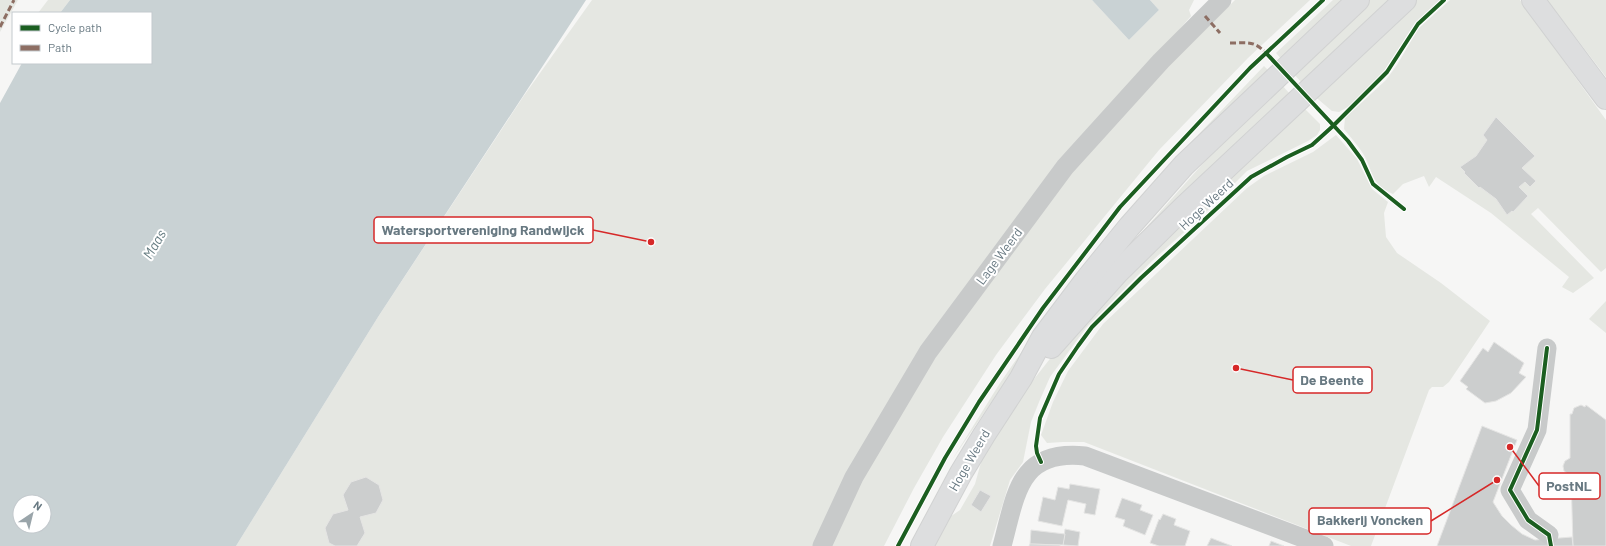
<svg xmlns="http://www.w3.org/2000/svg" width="1606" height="546" font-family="Barlow,sans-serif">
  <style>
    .green { fill: #e5e7e2 }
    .water { fill: #c9d2d4; fill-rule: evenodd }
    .building { fill: #cccece; stroke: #e5e5e4 }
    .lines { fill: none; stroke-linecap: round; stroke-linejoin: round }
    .major-casing { stroke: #d1d2d2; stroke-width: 24 }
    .minor { stroke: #c8caca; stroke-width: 19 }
    .major { stroke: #dddedf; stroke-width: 22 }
    .quiet { stroke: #8d6e63; stroke-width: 3; stroke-dasharray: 6 3; stroke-linecap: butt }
    .cycleway-casing { stroke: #fff; stroke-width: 6 }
    .cycleway { stroke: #1b5e20; stroke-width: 4 }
    .labels { text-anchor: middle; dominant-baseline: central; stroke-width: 4; stroke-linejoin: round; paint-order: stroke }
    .street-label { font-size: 13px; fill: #687982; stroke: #fff }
    .water-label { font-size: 14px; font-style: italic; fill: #637a7f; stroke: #fff }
    .leader { fill: none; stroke: #d62828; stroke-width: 1.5 }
    .callout-dot { fill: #d62828; stroke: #fff; stroke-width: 1.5 }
    .callout { fill: #fff; stroke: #d62828; stroke-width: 1.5 }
    .callout-label { font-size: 14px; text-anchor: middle; font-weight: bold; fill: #687982 }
  </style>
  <rect width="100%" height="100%" fill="#f6f6f5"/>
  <g class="green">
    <polygon points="0,0 18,0 0,32"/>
    <polygon points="48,0 70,0 60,13 38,13"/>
    <polygon points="592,0 1092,0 1129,40 1159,10 1150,0 1194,0 1189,10 1191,16 1179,30 1192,43 1235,0 1310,0 1248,58 1159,150 1045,289 996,355 943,437 914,488 884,546 236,546 378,317 523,97"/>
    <polygon points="1333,0 1349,0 1284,62 1276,53"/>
    <polygon points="1365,0 1397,0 1304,85 1290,70"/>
    <polygon points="1413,0 1441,0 1414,25 1385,70 1351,105 1339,112 1332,111 1312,94"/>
    <path d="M1450,0H1520L1606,120V268L1601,272L1538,208L1531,214L1594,278L1573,293L1562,287L1569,277L1491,213L1436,177L1429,187L1424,176L1403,184L1393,194C1369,184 1374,170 1362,152C1357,144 1350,137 1344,129L1345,118L1386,80L1397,65L1418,29Z"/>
    <polygon points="1547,0 1606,0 1606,77"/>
    <polygon points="1264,66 1270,72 1055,310 1003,385 952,460 1000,383 1052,308 1175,159"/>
    <polygon points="1278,81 1292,96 1135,240 1262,97"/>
    <polygon points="1301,105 1320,124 1320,130 1317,135 1308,141 1247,171 1202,216 1152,261 1086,328 1050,377 1039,402 1031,422 1023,462 1010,480 990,546 934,546 947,519 960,510 975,484 983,455 1023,393 1079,322"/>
    <polygon points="1336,135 1357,159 1372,189 1388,202 1384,213 1386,237 1397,253 1441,283 1490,321 1449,382 1443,387 1432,387 1429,390 1371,546 1351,546 1084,442 1063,442 1047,443 1041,435 1053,402 1068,371 1103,324 1247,188 1264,176 1313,152"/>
    <polygon points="1606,301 1606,333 1589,319"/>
  </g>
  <g class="water">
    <path d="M70,0H586L378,317L236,546H0V103L22,63H151V13H60ZM20,502H44V526H20Z"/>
    <polygon points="1092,0 1150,0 1159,10 1129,40"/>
  </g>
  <g class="building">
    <polygon points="1496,117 1535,156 1522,168 1536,181 1530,187 1525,182 1519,187 1528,196 1513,212 1512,211 1507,215 1496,199 1480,187 1479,188 1464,173 1465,172 1460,167 1476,156 1487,140 1483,135"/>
    <polygon points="1494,342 1524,363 1519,373 1526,377 1511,393 1496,401 1485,403 1466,389 1468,387 1460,381 1483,348 1488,352"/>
    <polygon points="1581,405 1585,407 1586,405 1606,420 1606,546 1573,546 1571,476 1564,471 1563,466 1565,461 1570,458 1570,414 1572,414 1574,408"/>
    <polygon points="1482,426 1517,440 1493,502 1502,516 1511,525 1522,534 1535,540 1572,537 1573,546 1437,546"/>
    <polygon points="366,477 379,485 383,500 376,513 360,517 365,533 357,546 335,546 329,543 325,528 333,514 348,510 343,495 351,482"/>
    <polygon points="1070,484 1100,489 1095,515 1084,513 1086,504 1068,500 1062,526 1038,521 1043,497 1055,500 1058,487 1069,489"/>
    <polygon points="980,490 991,496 981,512 971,505"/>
    <polygon points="1122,498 1142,505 1140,510 1153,515 1145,535 1123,526 1125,520 1115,517"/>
    <polygon points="1163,514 1176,519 1174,525 1190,531 1185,546 1159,546 1150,543 1159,519 1160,520"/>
    <polygon points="1065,529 1080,532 1078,546 1063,545"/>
    <polygon points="1031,530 1065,534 1063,545 1030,544"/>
    <polygon points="1211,538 1232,546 1207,546"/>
    <polygon points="1271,541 1284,546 1269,546"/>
    <polygon points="1030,544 1060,545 1060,546 1029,546"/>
  </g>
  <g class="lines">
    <defs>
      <g id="major">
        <polyline points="1533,0 1606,98"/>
        <polyline points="1051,347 1117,273 1183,208 1405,0"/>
        <polyline points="922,546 961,473 984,435 1021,378 1043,337 1086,280 1129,227 1184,165 1358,0"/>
      </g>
    </defs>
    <use href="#major" class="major-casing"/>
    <g class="minor">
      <polyline points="1547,348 1537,430 1510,490 1528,520 1549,535"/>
      <polyline points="822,546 854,477 928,352 1065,167 1161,61 1222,0"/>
      <path d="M1002,546C1016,495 1018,449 1085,456L1324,546"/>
    </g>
    <use href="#major" class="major"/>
    <g class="quiet">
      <polyline points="1205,16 1220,33"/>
      <polyline points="0,27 14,0"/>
      <path d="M1230,43C1248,43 1253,40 1266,53"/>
    </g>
    <defs>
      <g id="cycleway">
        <polyline points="1266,53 1348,141 1362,160 1373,184 1404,209"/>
        <polyline points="1547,348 1537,430 1510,490 1528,520 1549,535 1551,546"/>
        <polyline points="1041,462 1037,453 1036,446 1040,418 1059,374 1078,346 1092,327 1141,278 1251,177 1287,157 1312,145 1333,126 1387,72 1418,24 1444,0"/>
        <polyline points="898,546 945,458 979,402 1043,308 1120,207 1250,68 1323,0"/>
      </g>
    </defs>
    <use href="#cycleway" class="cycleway-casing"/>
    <use href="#cycleway" class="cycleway"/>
  </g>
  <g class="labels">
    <g class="street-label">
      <text transform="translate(1206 204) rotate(-43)">Hoge Weerd</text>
      <text transform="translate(999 256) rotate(-53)">Lage Weerd</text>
      <text transform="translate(969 460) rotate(-60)">Hoge Weerd</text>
    </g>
    <g class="water-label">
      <text transform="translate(154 244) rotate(-59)">Maas</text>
    </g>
  </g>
  <path class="leader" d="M651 242L593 230M1236 368L1293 380M1510 447L1539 486M1497 480L1431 521"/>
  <g class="callout-dot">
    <circle cx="651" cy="242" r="4"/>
    <circle cx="1236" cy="368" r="4"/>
    <circle cx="1510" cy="447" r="4"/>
    <circle cx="1497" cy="480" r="4"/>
  </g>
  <g class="callout">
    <rect x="374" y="217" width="219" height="26" rx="4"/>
    <rect x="1293" y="367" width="79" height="26" rx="4"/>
    <rect x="1539" y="473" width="61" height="26" rx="4"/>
    <rect x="1309" y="508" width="122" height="26" rx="4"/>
  </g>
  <g class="callout-label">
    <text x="483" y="235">Watersportvereniging Randwijck</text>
    <text x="1332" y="385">De Beente</text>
    <text x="1569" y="491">PostNL</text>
    <text x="1370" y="525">Bakkerij Voncken</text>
  </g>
  <rect x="12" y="12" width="140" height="52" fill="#ffffff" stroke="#c3c9cd"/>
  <rect x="20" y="25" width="20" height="6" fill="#1b5e20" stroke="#c3c9cd"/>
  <text x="48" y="32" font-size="12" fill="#687982">Cycle path</text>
  <rect x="20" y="45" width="20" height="6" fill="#8d6e63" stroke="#c3c9cd"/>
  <text x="48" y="52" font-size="12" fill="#687982">Path</text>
  <g transform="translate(32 514) rotate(35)"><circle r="19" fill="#ffffff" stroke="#c3c9cd"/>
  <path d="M0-3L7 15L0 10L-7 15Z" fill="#9aa5aa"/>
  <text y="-6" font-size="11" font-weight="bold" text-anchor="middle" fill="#687982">N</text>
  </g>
</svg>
